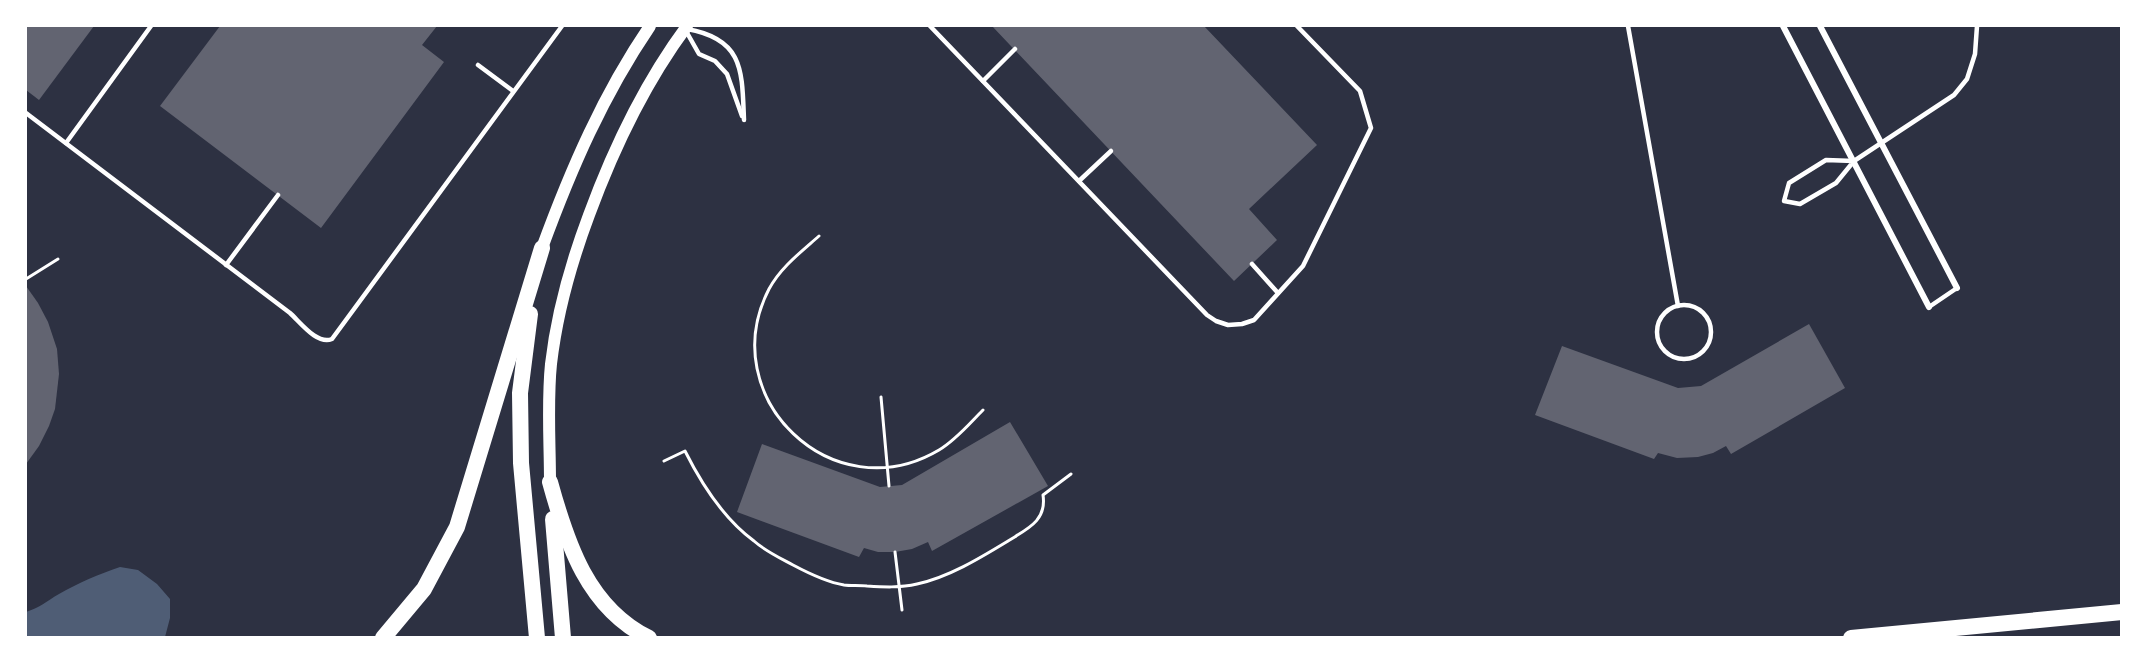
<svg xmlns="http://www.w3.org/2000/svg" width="2147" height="663" font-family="'Sofia Sans Condensed',sans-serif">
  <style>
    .water { fill: #4f5d75 }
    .building { fill: #626471 }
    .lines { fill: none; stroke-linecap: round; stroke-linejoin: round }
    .path { stroke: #fff; stroke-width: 3 }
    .service { stroke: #fff; stroke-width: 4.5 }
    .minor { stroke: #fff; stroke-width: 6 }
    .secondary { stroke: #fff; stroke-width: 12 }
    .motorway { stroke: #fff; stroke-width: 16 }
  </style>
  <rect width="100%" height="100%" fill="#2d3142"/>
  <path class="water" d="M120,567L138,570L157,584L170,599V618L165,637H26V612C39,608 47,601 59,594C78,583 99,574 120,567Z"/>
  <g class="building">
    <polygon points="26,26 94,26 39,100 26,90"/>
    <polygon points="220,26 437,26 422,45 444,62 321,228 160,106"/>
    <polygon points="992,26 1204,26 1317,145 1249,209 1277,240 1234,281"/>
    <polygon points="26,286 38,303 48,322 57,349 59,374 55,409 49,426 39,446 26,464"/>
    <polygon points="1809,324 1845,388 1731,454 1726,446 1713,453 1698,457 1677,458 1658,453 1654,459 1535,415 1562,346 1678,388 1701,386"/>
    <polygon points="1010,422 1048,486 932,551 928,542 912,549 895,552 878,552 864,548 859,557 737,512 762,444 880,487 902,485"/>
  </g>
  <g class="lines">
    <g class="path">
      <path d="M819,236C801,252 781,267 769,289C713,397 833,513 939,450C956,440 970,423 983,410"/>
      <polyline points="26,279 58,259"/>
      <polyline points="881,397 889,486"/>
      <path d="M664,461L685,451C701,483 724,519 754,541C765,551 780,558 793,565C808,573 826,582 844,585C851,586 859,585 867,586C883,587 900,588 917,584C949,577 980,558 1008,541C1027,529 1047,521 1043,495L1071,474"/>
      <polyline points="895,552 902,610"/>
    </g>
    <g class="service">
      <polyline points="930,26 1207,315 1216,321 1228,325 1242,324 1254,320 1303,266 1371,128 1360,91 1297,26"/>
      <polyline points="1628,26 1678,306"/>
      <path d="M687,29C744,39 742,71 744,120"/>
      <polyline points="686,31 699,54 715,61 727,74 742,116"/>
      <polyline points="478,65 513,91"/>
      <polyline points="983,81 1015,49"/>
      <path d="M26,113L290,313C301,323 317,345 332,339L562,26"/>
      <polyline points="66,143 151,26"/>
      <polyline points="1854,161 1826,160 1789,183 1784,201 1800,204 1836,183 1854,161 1954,95 1967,79 1975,54 1977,26"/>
      <polyline points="1079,181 1111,151"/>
      <polyline points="1252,264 1278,293"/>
      <polyline points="226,265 278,195"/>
      <circle cx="1684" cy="332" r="27"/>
      <polyline points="1929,307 1957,288"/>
    </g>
    <g class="minor">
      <polyline points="1783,26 1929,307"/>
      <polyline points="1820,26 1957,288"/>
    </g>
    <g class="secondary">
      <path d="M542,248C571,169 603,95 650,26"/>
      <path d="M550,482C550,443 547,403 551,364C557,312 571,263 589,215C614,147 644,84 687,26"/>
    </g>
    <g class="motorway">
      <polyline points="530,314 520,393 521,463 537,638"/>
      <path d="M550,482C567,544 588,608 649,638"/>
      <polyline points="553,519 563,638"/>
      <polyline points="383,638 424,589 457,527 542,248"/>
      <polyline points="1851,638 2122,612"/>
    </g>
  </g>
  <rect width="2147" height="663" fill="none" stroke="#ffffff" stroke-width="54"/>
</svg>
